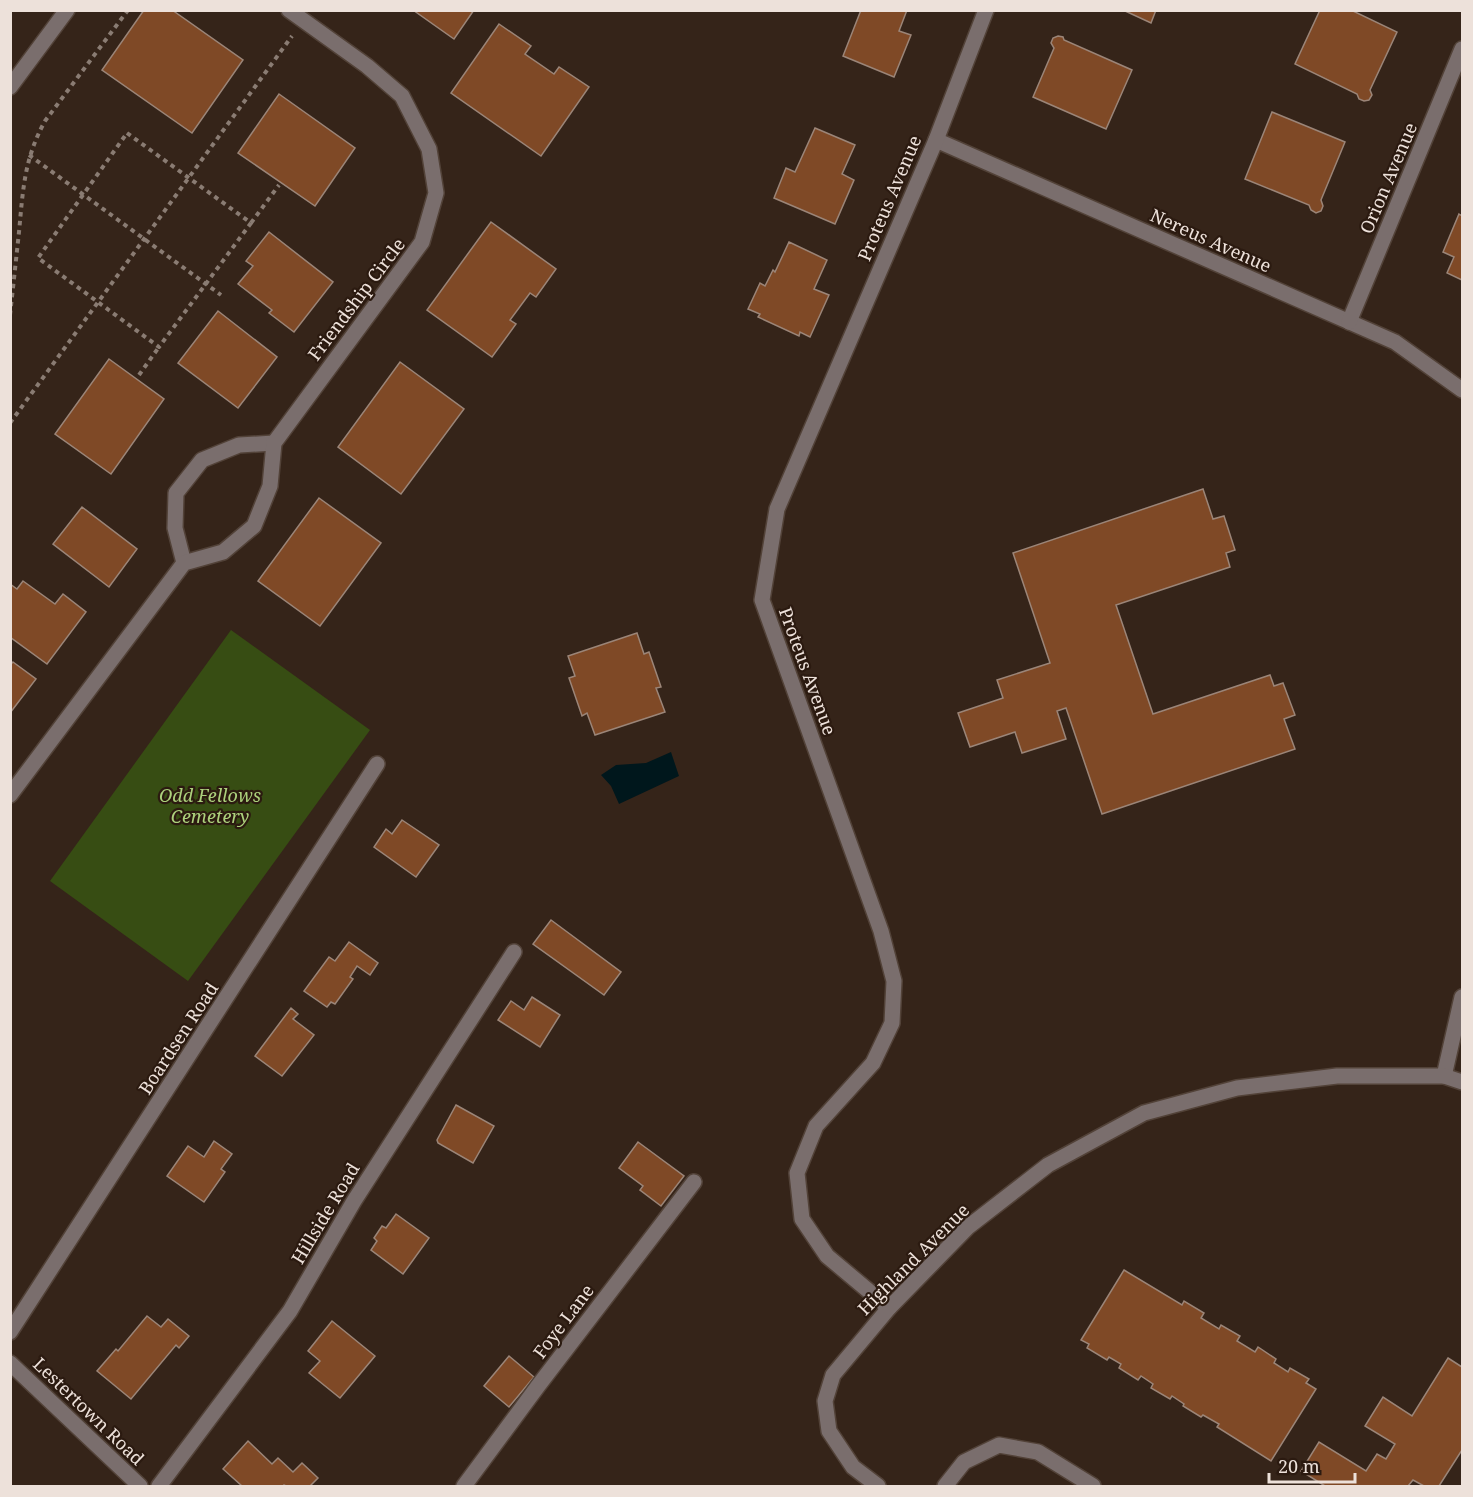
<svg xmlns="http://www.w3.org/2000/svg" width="1473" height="1497" font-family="'Noto Serif',serif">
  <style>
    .green { fill: #374d13 }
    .water { fill: #00171c }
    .building { fill: #7f4926; stroke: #9b8578; stroke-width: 1.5 }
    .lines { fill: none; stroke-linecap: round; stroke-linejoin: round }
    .minor-casing { stroke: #524238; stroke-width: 18 }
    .path { stroke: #8a7c73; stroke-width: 4; stroke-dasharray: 4.5 4.5; stroke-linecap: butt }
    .minor { stroke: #7a6e6d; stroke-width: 15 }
    .labels { text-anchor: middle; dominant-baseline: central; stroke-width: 4.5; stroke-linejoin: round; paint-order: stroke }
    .street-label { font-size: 18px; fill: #ede1da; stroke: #2b1a10 }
    .park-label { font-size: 18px; font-style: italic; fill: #acd17c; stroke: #2b1a10 }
  </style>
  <rect width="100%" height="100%" fill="#352419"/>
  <polygon class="green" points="231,630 370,730 188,981 50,881"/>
  <polygon class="water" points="671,752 679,776 619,804 611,786 601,775 616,765 646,763"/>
  <g class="building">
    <polygon points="144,10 172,10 243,60 192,133 102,70"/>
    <polygon points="413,10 474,10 454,39"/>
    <polygon points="861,10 907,10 899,31 911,35 894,77 843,56"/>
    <polygon points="1123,10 1156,10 1151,23"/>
    <polygon points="1320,10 1351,10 1397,32 1370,90 1372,95 1369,100 1364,101 1359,99 1357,94 1295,64"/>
    <polygon points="499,24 531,46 525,54 554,74 559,67 589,87 541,156 451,93"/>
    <polygon points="1058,36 1063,37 1064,40 1132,70 1106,129 1033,97 1054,48 1051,43 1053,38"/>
    <polygon points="279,94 355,148 315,206 238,153"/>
    <polygon points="1272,112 1345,142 1321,200 1323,206 1321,211 1316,213 1311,210 1309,205 1245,179"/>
    <polygon points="815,128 855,145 842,174 854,180 835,224 774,198 786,168 795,172"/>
    <polygon points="1459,214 1462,216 1462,280 1447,273 1454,257 1443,252"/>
    <polygon points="491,222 556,269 536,297 530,293 510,320 516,324 492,357 427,310"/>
    <polygon points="269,232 333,282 294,332 269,313 272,310 238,284 253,266 246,261"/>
    <polygon points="789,242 827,260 814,289 829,295 810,337 800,332 799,336 758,317 760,314 748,309 760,283 765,286 773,270 775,272"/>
    <polygon points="218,311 277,357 238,408 178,363"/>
    <polygon points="109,359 164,399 111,474 55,434"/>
    <polygon points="400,362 464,409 401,494 338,447"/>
    <polygon points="1203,489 1213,519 1224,516 1235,550 1226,553 1230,567 1116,605 1153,714 1270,675 1274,686 1283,683 1295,715 1284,719 1295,749 1102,814 1066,708 1057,711 1066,739 1022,753 1015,732 970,747 958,713 1003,698 997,680 1050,663 1013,553"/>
    <polygon points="319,498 381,543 320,626 258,581"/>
    <polygon points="82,507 137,549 109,587 53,544"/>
    <polygon points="23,581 55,604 63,594 86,612 47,664 10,637 10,584 17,589"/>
    <polygon points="637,633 644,654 649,652 661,687 656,688 665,712 595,735 587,713 582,716 569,678 575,676 568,656"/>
    <polygon points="13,662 36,679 10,713 10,665"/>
    <polygon points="402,820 439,845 416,877 374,847 386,829 392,834"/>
    <polygon points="551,920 621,972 604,995 533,944"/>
    <polygon points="349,942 378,963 370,975 357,966 350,977 353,979 335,1004 331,1002 327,1007 304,991 329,957 335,961"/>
    <polygon points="532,997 560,1015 540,1047 498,1020 511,1001 524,1010"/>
    <polygon points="291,1008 298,1014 293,1019 314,1035 282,1076 255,1056"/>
    <polygon points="456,1105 494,1126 473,1163 438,1143 437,1140"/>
    <polygon points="214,1141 232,1154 221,1169 225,1172 204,1202 167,1176 188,1146 204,1157"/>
    <polygon points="638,1142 684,1176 661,1206 640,1190 643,1186 619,1168"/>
    <polygon points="396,1214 429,1238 403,1274 371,1250 377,1241 374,1238 382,1226 386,1228"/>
    <polygon points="1124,1270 1182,1305 1184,1301 1204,1313 1201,1318 1219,1329 1221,1325 1240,1336 1237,1341 1255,1352 1258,1347 1276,1359 1274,1363 1288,1372 1290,1368 1309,1379 1306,1383 1316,1389 1271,1461 1217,1427 1219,1424 1203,1415 1201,1417 1183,1406 1184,1404 1172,1396 1170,1399 1151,1388 1153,1384 1141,1376 1138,1380 1119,1368 1121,1364 1109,1357 1107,1360 1087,1348 1089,1344 1081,1340"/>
    <polygon points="147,1316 161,1327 168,1319 189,1336 179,1348 176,1345 131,1399 97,1371 116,1349 118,1351"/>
    <polygon points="332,1321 375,1356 340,1398 309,1373 320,1361 308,1351"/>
    <polygon points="509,1356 534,1377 509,1407 484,1386"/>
    <polygon points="1448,1358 1462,1367 1462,1450 1439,1486 1424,1486 1413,1480 1408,1486 1325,1486 1301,1471 1319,1442 1366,1471 1377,1454 1386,1459 1395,1444 1365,1426 1383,1397 1412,1416"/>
    <polygon points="248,1441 272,1464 278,1458 293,1472 302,1463 318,1478 310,1486 286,1486 284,1485 283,1486 242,1486 223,1469"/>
  </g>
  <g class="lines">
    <defs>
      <g id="minor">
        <polyline points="10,87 67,10"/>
        <polyline points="936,140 1395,342 1462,390"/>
        <polyline points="1349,322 1462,49"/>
        <polyline points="184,563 175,528 176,493 202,460 239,445 274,443"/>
        <polyline points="10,795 184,563 223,552 254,526 270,486 274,443 422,242 436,193 429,149 402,96 367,66 289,10"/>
        <polyline points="1444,1076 1462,997"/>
        <polyline points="889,1308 827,1256 802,1219 797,1173 816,1126 873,1063 892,1023 894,981 881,931 762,600 777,509 936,140 986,10"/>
        <polyline points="10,1332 377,764"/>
        <polyline points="10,1363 140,1486"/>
        <polyline points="159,1486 290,1311 354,1201 514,952"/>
        <polyline points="464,1486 538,1386 694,1182"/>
        <polyline points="878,1486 853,1467 829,1431 825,1401 833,1375 889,1308 968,1227 1048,1165 1144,1113 1237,1088 1337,1076 1444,1076 1462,1082"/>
        <polyline points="945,1486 964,1462 999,1445 1038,1452 1093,1486"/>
      </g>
    </defs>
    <use href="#minor" class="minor-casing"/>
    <g class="path">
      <polygon points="127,133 251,223 159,347 38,258"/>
      <polyline points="29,155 221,295"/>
      <polyline points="251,223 279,185"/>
      <path d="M10,315C13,288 16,260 19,232C23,190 24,159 45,121L128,10"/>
      <polyline points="139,375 159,347"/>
      <polyline points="10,423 292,36"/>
    </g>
    <use href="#minor" class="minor"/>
  </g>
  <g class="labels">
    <g class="street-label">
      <text transform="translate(1388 178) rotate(-67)">Orion Avenue</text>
      <text transform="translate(889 198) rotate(-67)">Proteus Avenue</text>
      <text transform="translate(1211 240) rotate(24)">Nereus Avenue</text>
      <text transform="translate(356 299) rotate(-53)">Friendship Circle</text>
      <text transform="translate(808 671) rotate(70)">Proteus Avenue</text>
      <text transform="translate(178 1038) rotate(-57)">Boardsen Road</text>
      <text transform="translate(325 1213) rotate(-59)">Hillside Road</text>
      <text transform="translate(913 1259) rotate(-45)">Highland Avenue</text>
      <text transform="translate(563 1321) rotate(-53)">Foye Lane</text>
      <text transform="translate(89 1411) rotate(44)">Lestertown Road</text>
    </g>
    <g class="park-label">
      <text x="210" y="795">Odd Fellows<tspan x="210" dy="21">Cemetery</tspan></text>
    </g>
  </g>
  <rect width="1473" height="1497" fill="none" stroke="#ede1da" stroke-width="24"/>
  <path d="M1269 1473v9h86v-9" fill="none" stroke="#ede1da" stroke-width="3"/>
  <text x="1278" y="1473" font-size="18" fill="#ede1da" stroke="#2b1a10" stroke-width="4.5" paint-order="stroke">20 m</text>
</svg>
